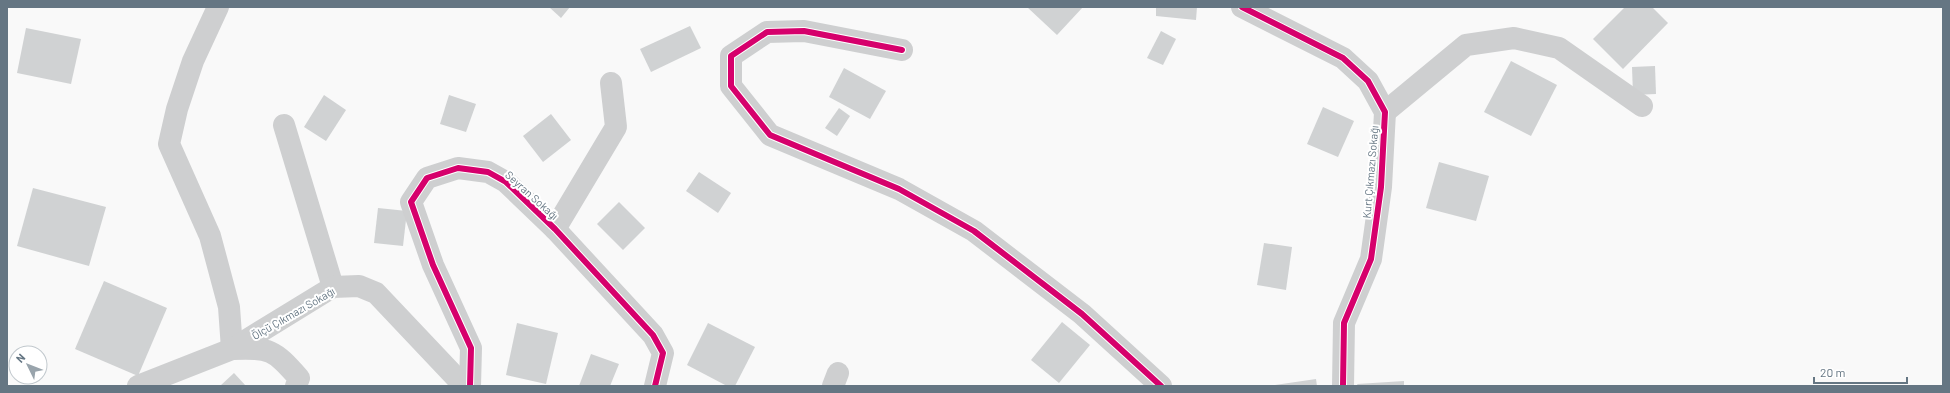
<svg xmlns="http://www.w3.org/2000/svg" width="1950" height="393" font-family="Barlow,sans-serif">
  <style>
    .building { fill: #d0d2d3 }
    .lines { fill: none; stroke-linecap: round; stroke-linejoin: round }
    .minor { stroke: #cecfd0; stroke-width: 22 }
    .cycleway-casing { stroke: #fff; stroke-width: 8 }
    .cycleway { stroke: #d6006c; stroke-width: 6 }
    .labels { text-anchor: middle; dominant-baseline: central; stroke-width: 4; stroke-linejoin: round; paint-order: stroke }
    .street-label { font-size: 11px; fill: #657683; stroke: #fff }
  </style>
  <rect width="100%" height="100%" fill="#f9f9f9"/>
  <g class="building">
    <polygon points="549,7 570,7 561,18"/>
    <polygon points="1027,7 1083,7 1057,35"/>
    <polygon points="1156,7 1197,7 1196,20 1156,16"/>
    <polygon points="1625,7 1652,7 1668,23 1623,69 1593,39"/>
    <polygon points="690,26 701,48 651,72 640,49"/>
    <polygon points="26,28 81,39 71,84 17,73"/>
    <polygon points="1161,31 1176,39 1163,65 1147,58"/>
    <polygon points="1511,61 1557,85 1531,136 1484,112"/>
    <polygon points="1655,66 1656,94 1633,95 1632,67"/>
    <polygon points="844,68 886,91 870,119 829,97"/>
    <polygon points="324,95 346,110 326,141 304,127"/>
    <polygon points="449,95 476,104 466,132 440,124"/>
    <polygon points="1323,107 1354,121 1338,157 1307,144"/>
    <polygon points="839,108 850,116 837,136 825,128"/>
    <polygon points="551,114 571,140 543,162 523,136"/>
    <polygon points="1439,162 1489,176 1476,221 1426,208"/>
    <polygon points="699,172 731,193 718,213 686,191"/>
    <polygon points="33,188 106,207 89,266 17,246"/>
    <polygon points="619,202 645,228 623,250 597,224"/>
    <polygon points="378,208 407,211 403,246 374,243"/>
    <polygon points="1264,243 1292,247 1286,290 1257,285"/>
    <polygon points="104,281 167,308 138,376 75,349"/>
    <polygon points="1062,322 1090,345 1059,383 1031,360"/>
    <polygon points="517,323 558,333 546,384 506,375"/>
    <polygon points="708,323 755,347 735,386 727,386 687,365"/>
    <polygon points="591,354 619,364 610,386 579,386"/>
    <polygon points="234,373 246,386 220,386"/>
    <polygon points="1316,379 1317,386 1275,386 1275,385"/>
    <polygon points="1404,381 1404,386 1358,386 1357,384"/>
  </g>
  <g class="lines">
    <g class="minor">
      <path d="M218,7L193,61L177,109L169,144L210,236L229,307L232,349C271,348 273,349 299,378L296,386"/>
      <polyline points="1242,7 1343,58 1368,81 1385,112 1381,187 1371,259 1344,323 1343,386"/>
      <polyline points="902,50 804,31 767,32 731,56 731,86 770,135 899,189 974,231 1082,314 1161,386"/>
      <polyline points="1385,112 1466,45 1514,38 1559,48 1642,106"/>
      <polyline points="284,125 333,287"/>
      <polyline points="555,229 616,127 611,83"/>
      <polyline points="138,386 232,349 333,287 359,286 376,293 464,386"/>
      <polyline points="470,386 471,348 433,265 411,202 427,178 458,168 488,172 506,182 555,229 653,335 663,353 655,386"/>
      <polyline points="833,386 838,373"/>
    </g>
    <defs>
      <g id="cycleway">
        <polyline points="1242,7 1343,58 1368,81 1385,112 1381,187 1371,259 1344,323 1343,386"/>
        <polyline points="902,50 804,31 767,32 731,56 731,86 770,135 899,189 974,231 1082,314 1161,386"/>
        <polyline points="470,386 471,348 433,265 411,202 427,178 458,168 488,172 506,182 555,229 653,335 663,353 655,386"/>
      </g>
    </defs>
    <use href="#cycleway" class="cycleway-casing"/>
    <use href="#cycleway" class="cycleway"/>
  </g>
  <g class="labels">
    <g class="street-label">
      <text transform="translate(1370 172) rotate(-85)">Kurt Çıkmazı Sokağı</text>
      <text transform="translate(532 195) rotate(42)">Seyran Sokağı</text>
      <text transform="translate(293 313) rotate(-30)">Ölçü Çıkmazı Sokağı</text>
    </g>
  </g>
  <rect width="1950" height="393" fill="none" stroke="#657683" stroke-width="16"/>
  <g transform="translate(28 365) rotate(313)"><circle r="19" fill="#ffffff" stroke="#c1c8cd"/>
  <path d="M0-3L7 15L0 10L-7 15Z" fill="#99a4ac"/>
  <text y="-6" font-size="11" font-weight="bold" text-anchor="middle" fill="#657683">N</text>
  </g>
  <path d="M1814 377v6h93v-6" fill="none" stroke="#657683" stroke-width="2"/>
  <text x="1820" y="377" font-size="12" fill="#657683" stroke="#ffffff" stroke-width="3" paint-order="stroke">20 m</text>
</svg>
